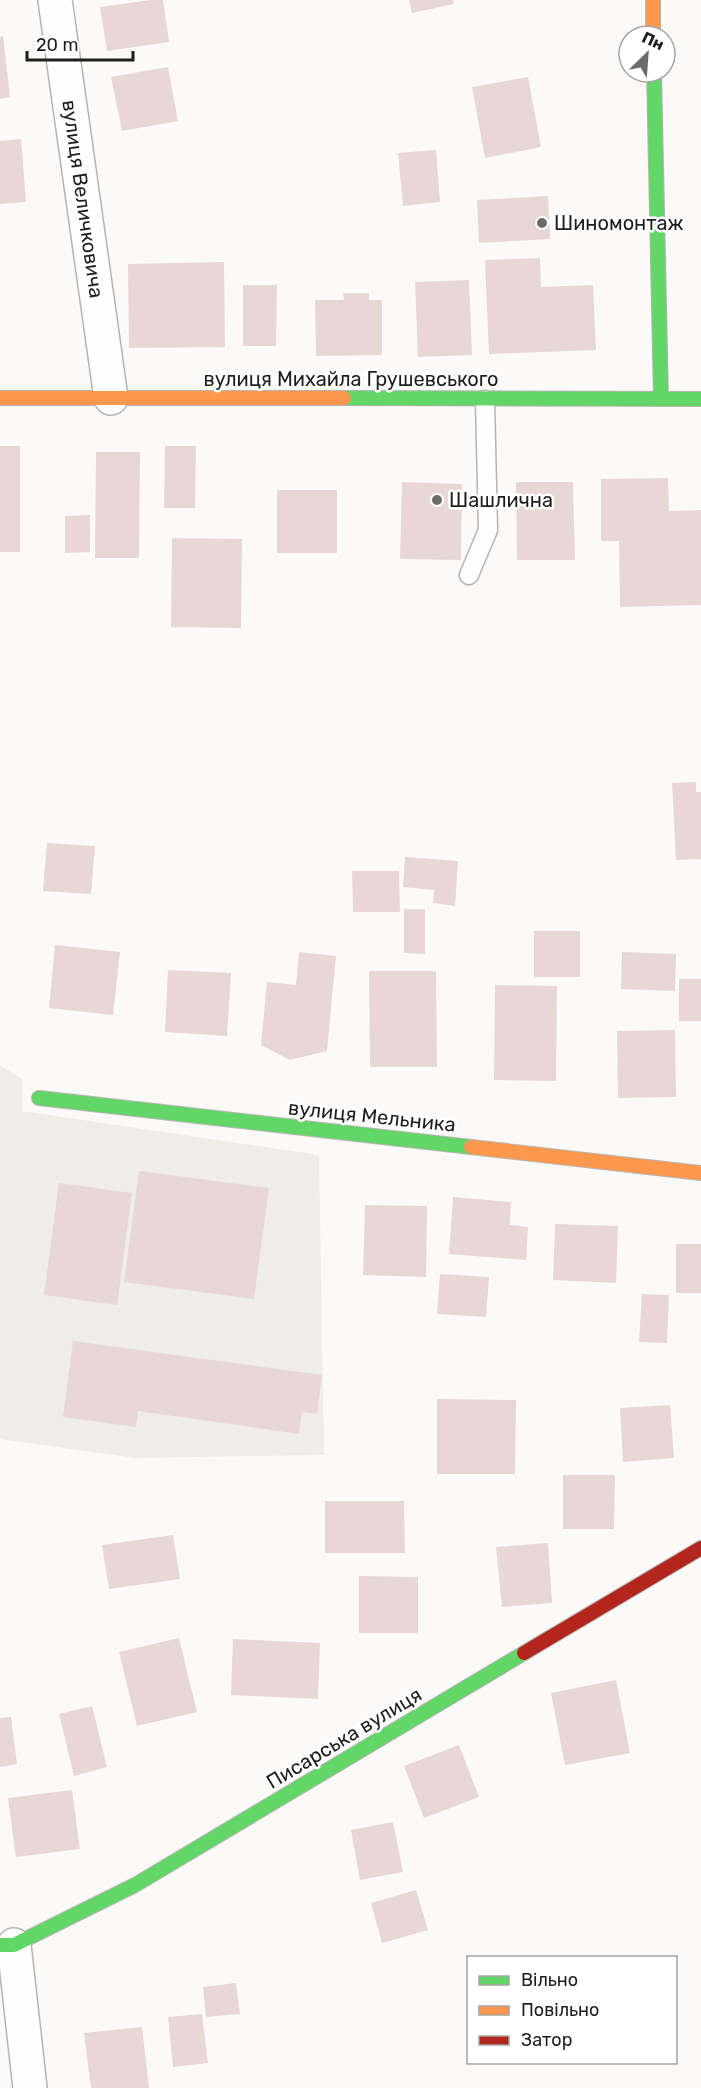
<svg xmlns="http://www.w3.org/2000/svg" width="701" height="2088" font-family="Rubik,sans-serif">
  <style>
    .built { fill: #efede7 }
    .building { fill: #e9d7d6 }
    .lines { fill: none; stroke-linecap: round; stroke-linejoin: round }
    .lane-casing { stroke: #b5b4b2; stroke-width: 21 }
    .street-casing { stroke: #b5b4b2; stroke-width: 36 }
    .fast-casing { stroke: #b5b4b2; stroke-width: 16 }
    .slow-casing { stroke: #b5b4b2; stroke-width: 16 }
    .jam-casing { stroke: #b5b4b2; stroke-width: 16 }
    .lane { stroke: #fefefe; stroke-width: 18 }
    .street { stroke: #fefefe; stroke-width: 33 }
    .fast { stroke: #63d668; stroke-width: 14 }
    .slow { stroke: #ff974d; stroke-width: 14 }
    .jam { stroke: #b3261e; stroke-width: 14 }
    .poi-dot { fill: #6b6b69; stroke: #fff; stroke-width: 2 }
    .labels { text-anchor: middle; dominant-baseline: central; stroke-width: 5; stroke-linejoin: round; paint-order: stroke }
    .street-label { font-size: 20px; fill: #1e1e1c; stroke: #fff }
    .poi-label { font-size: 20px; fill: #1e1e1c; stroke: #fff; text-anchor: start }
  </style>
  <rect width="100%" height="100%" fill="#fbfaf8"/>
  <polygon class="built" points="0,1065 22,1079 22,1111 319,1155 324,1455 135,1458 0,1439"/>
  <g class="building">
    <polygon points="151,0 163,0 169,42 107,51 100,7"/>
    <polygon points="409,0 453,0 454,4 412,13"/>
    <polygon points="3,36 10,97 0,99 0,37"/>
    <polygon points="168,67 178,121 122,131 111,77"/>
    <polygon points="528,77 541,147 485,158 472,87"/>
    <polygon points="21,139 26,202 0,204 0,141"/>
    <polygon points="436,150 440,202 403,206 398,153"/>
    <polygon points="548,196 550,239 479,243 477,200"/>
    <polygon points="540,258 541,287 593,285 596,350 489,354 485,260"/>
    <polygon points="224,262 225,347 129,348 128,264"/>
    <polygon points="469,280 472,355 418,357 415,282"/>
    <polygon points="243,285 277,285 276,346 243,346"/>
    <polygon points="343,293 369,293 369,300 382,300 382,355 316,356 315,300 344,300"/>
    <rect x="0" y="446" width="20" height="106"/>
    <polygon points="165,446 196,446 195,508 164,508"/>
    <polygon points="96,452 140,452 139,558 95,558"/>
    <polygon points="668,478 669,511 701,510 701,605 620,607 619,541 601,541 601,479"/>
    <polygon points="402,482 462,484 461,560 400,559"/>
    <polygon points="516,482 573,482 575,560 517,560"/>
    <rect x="277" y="490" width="60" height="63"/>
    <polygon points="90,515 90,552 65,553 65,516"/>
    <polygon points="172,538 242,539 241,628 171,627"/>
    <polygon points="696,782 696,792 701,792 701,859 676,860 672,783"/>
    <polygon points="47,843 95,846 91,894 43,891"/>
    <polygon points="405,857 458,861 455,906 433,903 434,890 403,887"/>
    <polygon points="352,871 399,871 400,912 353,912"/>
    <polygon points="404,909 425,909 425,954 404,953"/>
    <rect x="534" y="931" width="46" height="46"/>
    <polygon points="55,945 120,952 113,1015 49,1008"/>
    <polygon points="299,952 336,956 327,1051 290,1060 261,1045 267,982 296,985"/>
    <polygon points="622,952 676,954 675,991 621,989"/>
    <polygon points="168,970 231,973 227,1036 165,1032"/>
    <polygon points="369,971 436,971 437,1067 370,1067"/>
    <rect x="679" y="979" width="22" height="42"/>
    <polygon points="495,985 557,986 556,1081 494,1080"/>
    <polygon points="675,1030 676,1097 618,1098 617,1031"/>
    <polygon points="139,1171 269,1188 254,1299 124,1282"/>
    <polygon points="59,1183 132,1193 117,1305 44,1295"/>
    <polygon points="453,1197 511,1202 510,1225 528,1227 526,1260 449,1254"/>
    <polygon points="365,1205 427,1206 426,1277 363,1275"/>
    <polygon points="555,1224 618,1226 616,1283 553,1280"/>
    <rect x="676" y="1244" width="25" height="49"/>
    <polygon points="440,1274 489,1277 486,1317 437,1314"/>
    <polygon points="642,1294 669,1295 667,1343 639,1342"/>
    <polygon points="73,1341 322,1375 317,1414 302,1412 299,1434 138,1411 136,1427 63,1417"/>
    <polygon points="437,1399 516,1400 515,1474 437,1474"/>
    <polygon points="670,1405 674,1458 623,1462 620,1408"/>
    <polygon points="563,1475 615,1475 614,1529 563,1529"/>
    <polygon points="325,1501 404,1501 405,1553 325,1553"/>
    <polygon points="173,1535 180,1579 109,1589 102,1545"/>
    <polygon points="548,1543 552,1603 502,1607 496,1547"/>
    <polygon points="359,1576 418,1577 418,1633 359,1633"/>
    <polygon points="179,1638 197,1712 137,1726 119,1652"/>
    <polygon points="233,1639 320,1643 318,1699 231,1695"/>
    <polygon points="616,1680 630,1753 565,1765 551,1693"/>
    <polygon points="92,1706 107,1767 74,1776 59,1714"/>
    <polygon points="11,1717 17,1764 0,1767 0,1718"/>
    <polygon points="459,1745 479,1797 424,1818 404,1766"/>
    <polygon points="72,1790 80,1849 16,1857 8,1798"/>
    <polygon points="393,1822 403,1872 360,1880 351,1830"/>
    <polygon points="416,1890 428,1930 382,1943 371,1903"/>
    <polygon points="236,1983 240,2014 206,2017 203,1987"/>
    <polygon points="202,2014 208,2063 173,2067 168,2017"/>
    <polygon points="142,2027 149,2088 91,2088 84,2033"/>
  </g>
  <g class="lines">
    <defs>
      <polyline id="lane" points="469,575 488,530 485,400"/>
      <g id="street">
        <polyline points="55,0 111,398"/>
        <polyline points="14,1945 30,2088"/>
      </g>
      <g id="fast">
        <polyline points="654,72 661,399"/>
        <polyline points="344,398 701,399"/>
        <polyline points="39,1098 471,1147"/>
        <polyline points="0,1945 14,1945 135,1885 524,1653"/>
      </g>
      <g id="slow">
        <polyline points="653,0 653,36"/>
        <polyline points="0,398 344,398"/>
        <polyline points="471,1147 701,1173"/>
      </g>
      <polyline id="jam" points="524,1653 701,1548"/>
    </defs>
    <use href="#lane" class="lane-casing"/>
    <use href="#street" class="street-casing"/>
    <use href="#fast" class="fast-casing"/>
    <use href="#slow" class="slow-casing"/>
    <use href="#jam" class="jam-casing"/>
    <use href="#lane" class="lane"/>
    <use href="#street" class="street"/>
    <use href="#fast" class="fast"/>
    <use href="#slow" class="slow"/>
    <use href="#jam" class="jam"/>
  </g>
  <g class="poi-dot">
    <circle cx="542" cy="223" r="6"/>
    <circle cx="437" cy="500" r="6"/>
  </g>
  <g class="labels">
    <g class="street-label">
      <text transform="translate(83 199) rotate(82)">вулиця Величковича</text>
      <text x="351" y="379">вулиця Михайла Грушевського</text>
      <text transform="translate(372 1116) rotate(6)">вулиця Мельника</text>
      <text transform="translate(344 1738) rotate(-31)">Писарська вулиця</text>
    </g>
    <g class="poi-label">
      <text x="554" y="223">Шиномонтаж</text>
      <text x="449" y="500">Шашлична</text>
    </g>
  </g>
  <rect x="467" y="1956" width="210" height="108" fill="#ffffff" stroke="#a5a5a4" stroke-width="1.5"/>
  <rect x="479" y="1976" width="30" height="9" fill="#63d668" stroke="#a5a5a4" stroke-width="1.5"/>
  <text x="521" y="1986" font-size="18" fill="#1e1e1c">Вільно</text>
  <rect x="479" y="2006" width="30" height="9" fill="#ff974d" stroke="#a5a5a4" stroke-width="1.5"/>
  <text x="521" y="2016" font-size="18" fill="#1e1e1c">Повільно</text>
  <rect x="479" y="2036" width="30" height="9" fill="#b3261e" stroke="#a5a5a4" stroke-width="1.5"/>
  <text x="521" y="2046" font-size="18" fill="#1e1e1c">Затор</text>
  <g transform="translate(647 54) rotate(25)"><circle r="28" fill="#ffffff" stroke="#a5a5a4" stroke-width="1.5"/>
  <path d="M0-4.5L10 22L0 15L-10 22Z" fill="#6b6b69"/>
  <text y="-9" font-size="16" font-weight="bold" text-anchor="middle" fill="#1e1e1c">Пн</text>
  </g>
  <path d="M27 51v9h106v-9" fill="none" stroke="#1e1e1c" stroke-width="3"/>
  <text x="36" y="51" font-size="18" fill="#1e1e1c" stroke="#ffffff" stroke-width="4.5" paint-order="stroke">20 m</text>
</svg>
